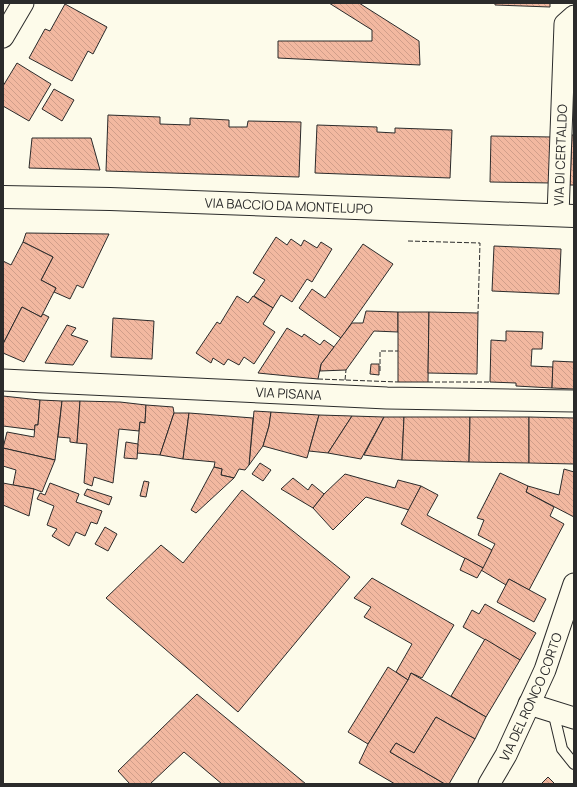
<svg xmlns="http://www.w3.org/2000/svg" width="577" height="787" font-family="Manrope,sans-serif">
  <style>
    .building { fill: url(#building-back-hatch); stroke: #2b2b2b }
    .lines { fill: none; stroke-linecap: round; stroke-linejoin: round }
    .lane-casing { stroke: #2b2b2b; stroke-width: 12 }
    .street-casing { stroke: #2b2b2b; stroke-width: 23 }
    .secondary-casing { stroke: #2b2b2b; stroke-width: 24 }
    .lane { stroke: #fdfbea; stroke-width: 10 }
    .street { stroke: #fdfbea; stroke-width: 21 }
    .secondary { stroke: #fdfbea; stroke-width: 22 }
    .fence { stroke: #2b2b2b; stroke-width: 1; stroke-dasharray: 5 2; stroke-linecap: butt }
    .labels { text-anchor: middle; dominant-baseline: central; stroke-width: 3; stroke-linejoin: round; paint-order: stroke }
    .street-label { font-size: 13px; fill: #2b2b2b; stroke: #fdfbea }
  </style>
  <defs>
    <pattern id="building-back-hatch" width="6" height="6" patternUnits="userSpaceOnUse"><rect width="6" height="6" fill="#f2b8a0"/><path d="M-1 5l2 2M0 0l6 6M5-1l2 2" fill="none" stroke="#d09e8a"/></pattern>
  </defs>
  <rect width="100%" height="100%" fill="#fdfbea"/>
  <g class="building">
    <polygon points="329,3 359,3 419,41 420,65 278,58 278,41 372,41 372,30"/>
    <polygon points="495,3 550,3 550,7 495,5"/>
    <polygon points="65,4 107,27 93,54 88,51 72,81 29,58 45,29 50,31"/>
    <polygon points="17,63 51,84 29,121 3,106 3,86"/>
    <polygon points="54,89 74,100 62,121 42,109"/>
    <polygon points="108,115 160,117 160,124 190,125 190,118 229,120 229,127 247,127 248,121 301,122 299,177 106,171"/>
    <polygon points="317,125 377,127 377,132 395,133 395,128 452,130 450,178 315,173"/>
    <polygon points="572,135 574,135 574,185 570,185"/>
    <polygon points="491,136 552,137 551,183 490,182"/>
    <polygon points="32,138 91,138 100,170 29,168"/>
    <polygon points="26,233 109,234 83,288 77,285 70,299 54,292 56,288 41,280 53,257 23,242"/>
    <polygon points="276,237 287,245 291,239 301,246 304,240 317,248 321,242 332,249 312,282 307,279 292,302 281,295 273,308 254,296 265,280 253,273"/>
    <polygon points="23,242 53,257 41,280 56,288 41,317 22,307 3,344 3,261 11,265"/>
    <polygon points="363,244 393,264 341,338 299,308 312,289 325,298"/>
    <polygon points="494,246 561,249 559,294 492,291"/>
    <polygon points="237,296 248,303 253,296 273,308 263,324 275,332 254,364 244,357 239,365 228,359 224,365 213,358 211,363 196,353 217,322 220,324"/>
    <polygon points="22,307 41,317 43,314 49,317 24,362 3,353 3,344"/>
    <polygon points="366,311 398,312 398,332 374,331 346,370 320,371 321,364 352,323 363,323"/>
    <polygon points="398,312 429,312 428,382 398,382"/>
    <polygon points="429,312 478,313 477,374 428,373"/>
    <polygon points="113,318 154,321 152,359 111,357"/>
    <polygon points="67,325 76,328 71,335 88,341 73,365 45,363"/>
    <polygon points="287,328 302,337 304,334 320,345 324,340 334,347 321,364 318,379 258,373"/>
    <polygon points="506,331 543,332 542,349 532,349 531,366 553,367 552,388 516,386 516,383 490,382 491,340 506,341"/>
    <polygon points="553,361 574,362 574,389 552,388"/>
    <polygon points="371,364 379,364 379,375 370,374"/>
    <polygon points="3,396 40,400 38,425 35,425 35,430 3,426"/>
    <polygon points="40,400 62,401 55,460 3,448 7,432 34,437 35,425 38,425"/>
    <polygon points="62,401 80,401 77,443 70,442 70,438 58,437"/>
    <polygon points="80,401 120,402 146,405 145,423 140,422 139,431 119,429 113,483 94,477 92,486 84,483 87,444 77,443"/>
    <polygon points="146,405 173,407 174,413 160,455 137,453 140,422 145,423"/>
    <polygon points="254,411 271,412 269,426 263,446 249,465"/>
    <polygon points="271,412 319,415 307,458 263,446 269,426"/>
    <polygon points="174,413 189,413 183,459 160,455"/>
    <polygon points="189,413 253,418 249,465 245,470 239,469 234,478 221,475 222,469 214,467 215,462 183,459"/>
    <polygon points="319,415 352,416 328,453 309,451"/>
    <polygon points="352,416 384,417 361,459 328,453"/>
    <polygon points="384,417 404,417 402,460 364,455"/>
    <polygon points="404,417 470,417 469,462 402,460"/>
    <polygon points="470,417 529,417 529,463 469,462"/>
    <polygon points="529,417 574,418 574,464 529,463"/>
    <polygon points="126,442 138,444 137,459 124,458"/>
    <polygon points="3,448 55,460 42,492 34,489 13,485 16,470 3,466"/>
    <polygon points="260,463 271,470 263,481 252,474"/>
    <polygon points="214,467 222,469 221,475 234,478 196,513 191,510"/>
    <polygon points="564,469 574,472 574,517 526,492 528,486 559,495"/>
    <polygon points="500,473 528,486 526,492 554,507 550,516 564,524 529,590 509,579 506,585 481,570 495,544 478,535 484,520 477,518"/>
    <polygon points="345,474 395,488 398,480 421,486 409,510 366,497 333,530 313,508 324,494"/>
    <polygon points="293,478 308,490 312,484 324,494 313,508 281,489"/>
    <polygon points="144,481 149,482 146,497 140,496"/>
    <polygon points="3,483 34,489 29,516 3,505"/>
    <polygon points="50,483 79,494 76,502 102,511 97,524 91,522 85,536 76,532 69,546 52,536 57,529 47,525 54,506 37,499 40,493 45,495"/>
    <polygon points="421,486 438,495 427,515 492,550 483,568 401,524"/>
    <polygon points="87,489 112,497 109,505 84,495"/>
    <polygon points="242,490 350,577 238,712 106,598 161,545 183,563"/>
    <polygon points="105,527 117,534 108,551 95,544"/>
    <polygon points="465,558 483,568 477,578 460,570"/>
    <polygon points="372,578 454,625 422,678 411,673 408,680 396,672 412,644 364,617 371,607 354,598"/>
    <polygon points="509,579 546,599 534,622 497,602"/>
    <polygon points="485,604 536,633 520,660 463,627 472,610 479,614"/>
    <polygon points="485,639 520,660 486,717 451,696"/>
    <polygon points="388,667 408,680 368,744 348,732"/>
    <polygon points="411,673 486,717 475,739 436,717 414,753 396,743 390,752 445,784 395,784 359,763 368,744 408,680"/>
    <polygon points="197,694 306,784 222,784 184,752 150,784 130,784 118,771"/>
    <polygon points="436,717 475,739 449,784 445,784 390,752 396,743 414,753"/>
    <polygon points="548,777 555,784 541,784"/>
  </g>
  <g class="lines">
    <defs>
      <polyline id="lane" points="553,711 562,749 574,764"/>
      <g id="street">
        <polyline points="3,37 23,3"/>
        <path id="s1" d="M558,215L565,24L574,16"/>
        <path id="s2" d="M3,380L387,398L574,401"/>
        <polyline points="529,704 574,718"/>
        <path id="s3" d="M489,784L506,755L545,670L574,584"/>
      </g>
      <g id="secondary">
        <path id="s4" d="M3,197L110,199L574,216"/>
      </g>
    </defs>
    <use href="#lane" class="lane-casing"/>
    <use href="#street" class="street-casing"/>
    <use href="#secondary" class="secondary-casing"/>
    <use href="#lane" class="lane"/>
    <use href="#street" class="street"/>
    <use href="#secondary" class="secondary"/>
    <g class="fence">
      <polyline points="408,241 480,243 478,313"/>
      <polyline points="380,371 380,351 398,351"/>
      <polyline points="318,379 398,382"/>
      <polyline points="345,380 346,370"/>
      <polyline points="428,382 490,382"/>
    </g>
  </g>
  <g class="labels">
    <g class="street-label">
      <text stroke="none"><textPath href="#s1" startOffset="60">VIA DI CERTALDO</textPath></text>
      <text stroke="none"><textPath href="#s4" startOffset="286">VIA BACCIO DA MONTELUPO</textPath></text>
      <text stroke="none"><textPath href="#s2" startOffset="286">VIA PISANA</textPath></text>
      <text stroke="none"><textPath href="#s3" startOffset="97">VIA DEL RONCO CORTO</textPath></text>
    </g>
  </g>
  <rect width="577" height="787" fill="none" stroke="#2b2b2b" stroke-width="8"/>
</svg>
